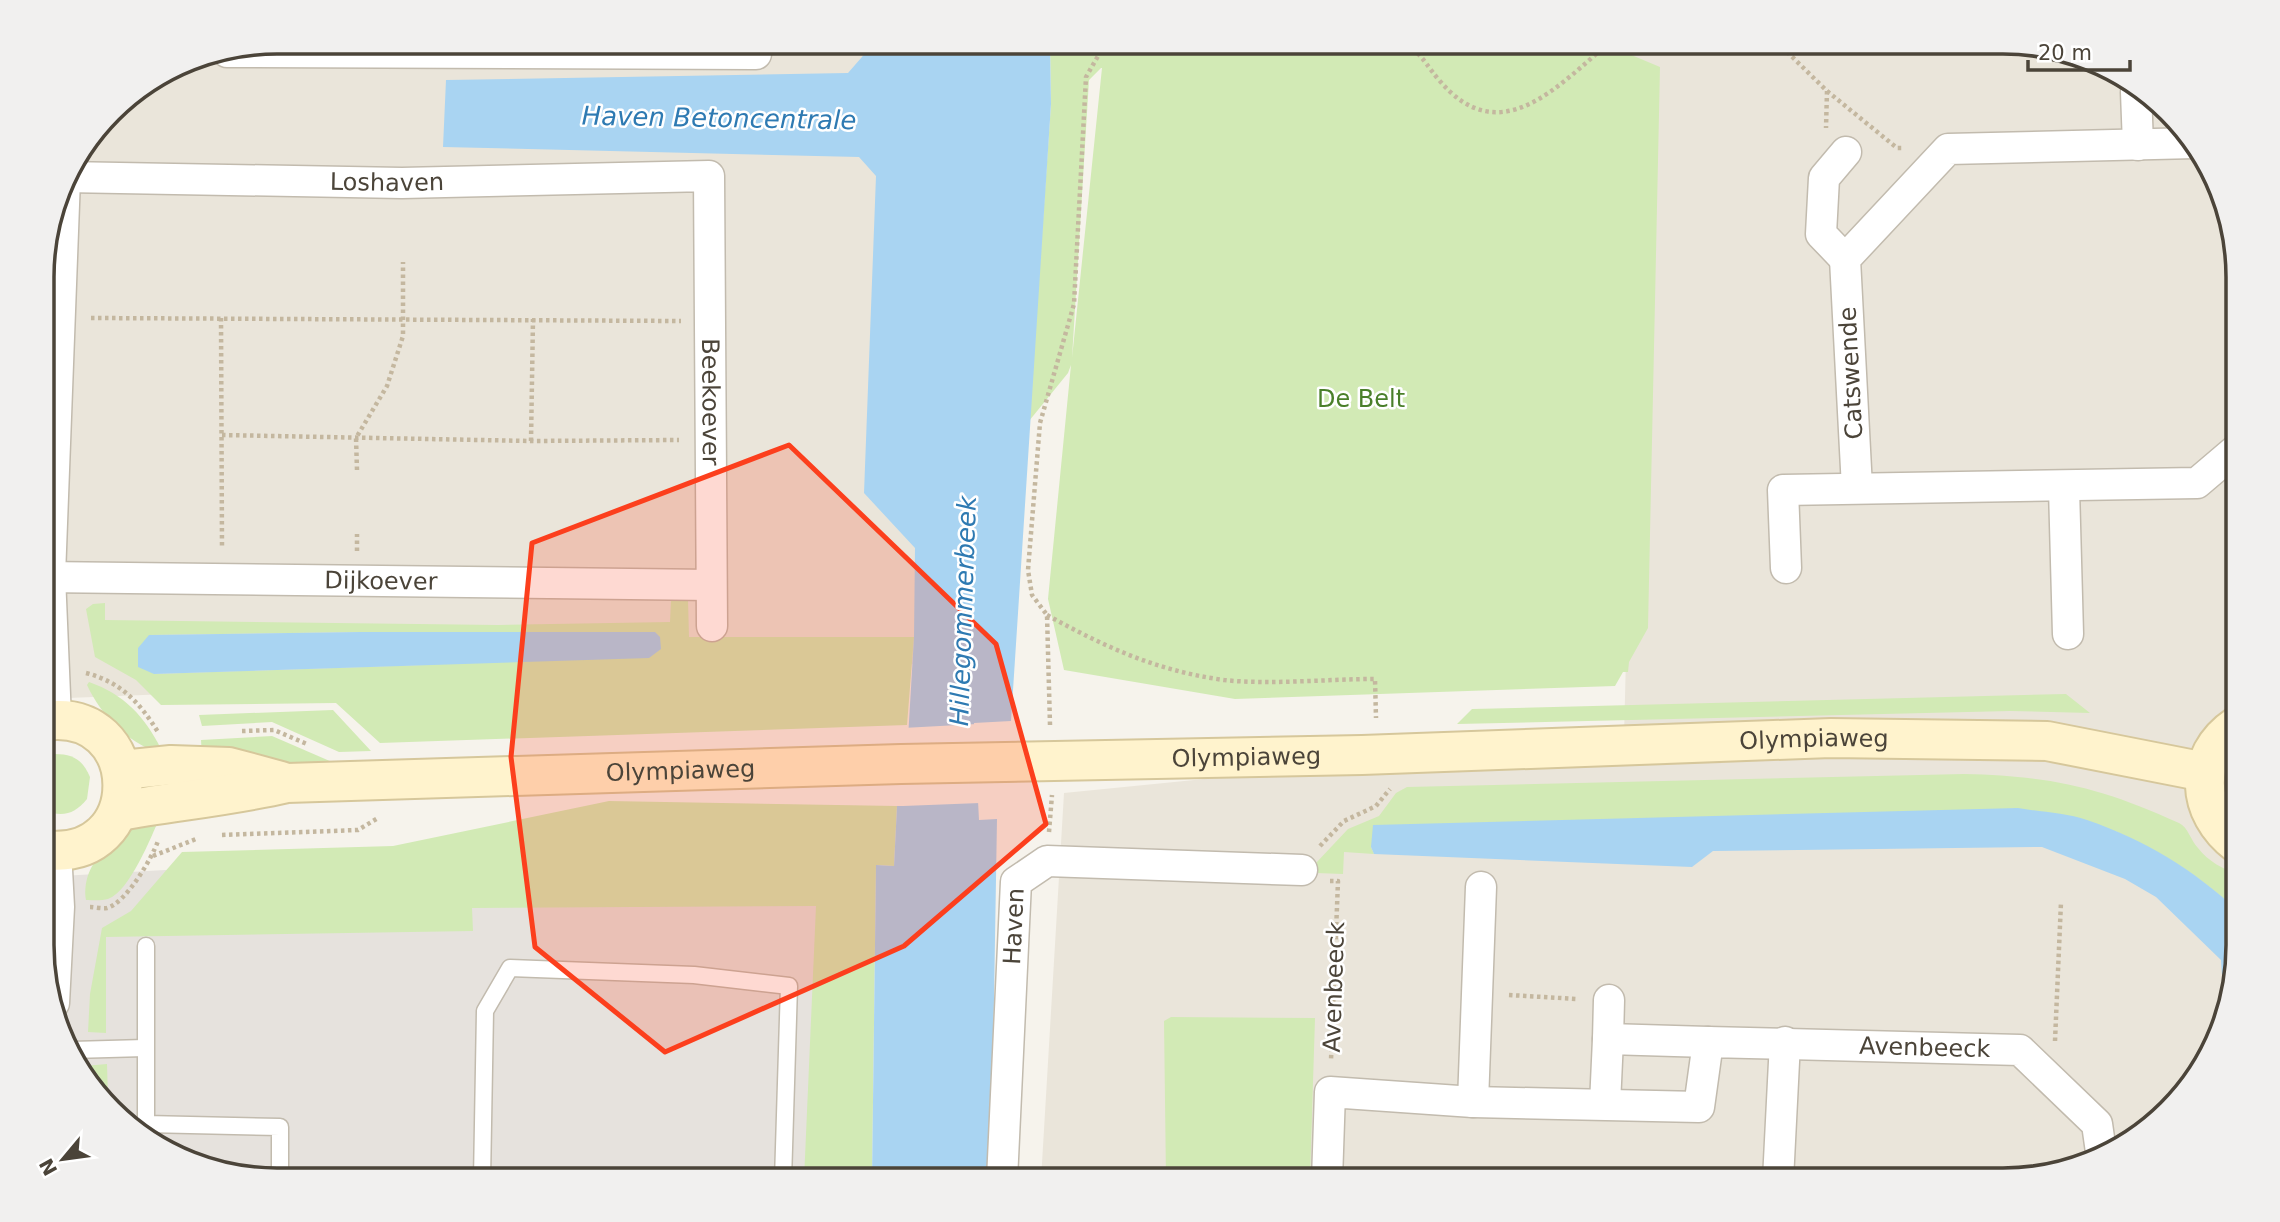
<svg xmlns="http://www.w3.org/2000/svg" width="2280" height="1222" font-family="'DejaVu Sans',sans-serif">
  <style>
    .residential { fill: #eae5da }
    .industrial { fill: #e6e2dd }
    .green { fill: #d2eab5; fill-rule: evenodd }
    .water { fill: #a9d4f2 }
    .pier { fill: #f6f3ec }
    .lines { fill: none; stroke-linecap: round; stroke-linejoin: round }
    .service-casing { stroke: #c2bbae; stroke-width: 19 }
    .minor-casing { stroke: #c2bbae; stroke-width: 33 }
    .secondary-casing { stroke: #d6c79b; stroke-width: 42 }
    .path { stroke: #c4b79f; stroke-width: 4.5; stroke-dasharray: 3.5 3.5; stroke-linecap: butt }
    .service { stroke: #fff; stroke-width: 16 }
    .minor { stroke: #fff; stroke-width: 30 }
    .secondary { stroke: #fff3cd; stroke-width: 38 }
    .marked { fill: #fc3f1d; fill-opacity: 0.2; stroke: #fc3f1d; stroke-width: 5; stroke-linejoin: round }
    .labels { text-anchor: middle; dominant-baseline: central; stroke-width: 5; stroke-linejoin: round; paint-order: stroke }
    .street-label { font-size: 24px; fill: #4b4439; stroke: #fff }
    .park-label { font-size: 24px; fill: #4a7f2a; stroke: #fff }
    .water-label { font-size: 26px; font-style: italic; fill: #2e7ab2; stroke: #fff }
    .rim { fill: none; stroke: #4b4439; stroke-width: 3.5 }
  </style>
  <rect width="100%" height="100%" fill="#f6f3ec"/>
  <g class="residential">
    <polygon points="277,42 964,42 940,663 43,699 43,261 66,173 122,101 187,60"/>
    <polygon points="1613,42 2003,42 2107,66 2198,146 2236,247 2238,945 2214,1049 2133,1141 2018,1180 1041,1180 1064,793 1624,737 1639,142 1622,59"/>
  </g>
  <polygon class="industrial" points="855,830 851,1180 277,1180 173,1156 82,1076 44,976 44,877"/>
  <g class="green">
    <path d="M1050,42H1598L1615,49L1621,42H1626L1629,54L1660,67L1648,628L1629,662L1628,672H1623L1615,686L1235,699L1064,670L1048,599L1071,365L1068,373L1029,421L1051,104ZM1101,68H1102L1072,358L1089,80Z"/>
    <path d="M671,600H688L689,637H914L907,725L380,743L336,703L161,705L136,680L95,657L86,609L93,604L105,603V620L498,625L670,622ZM360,632H655L424,665L155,674L149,635Z"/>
    <path d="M89,682C124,694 145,717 161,749L158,753C126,740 102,717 87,685Z"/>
    <polygon points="2066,694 2090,713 2010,711 1457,724 1472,709"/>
    <polygon points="333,710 371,751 339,752 272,722 202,726 199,715"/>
    <polygon points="272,736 339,765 202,757 201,740"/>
    <path d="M55,754C73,754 83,760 90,777L87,799C75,814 62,818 44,810V758Z"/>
    <path d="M1964,774C2051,776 2100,787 2179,823C2188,827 2191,841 2198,848C2209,862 2222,868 2238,875V911C2200,876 2162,852 2115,831L1371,847L1374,854L1344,852L1343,874L1316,873V863L1348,829L1379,816L1396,793L1407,787Z"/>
    <polygon points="609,801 897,806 894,866 876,865 872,1180 804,1180 816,906 472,908 473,931 106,937 106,1033 88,1032 90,994 102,928 131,911 182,852 393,846"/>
    <path d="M160,817C151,837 130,891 108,899C101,901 92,900 86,900C80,857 125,828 160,817Z"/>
    <polygon points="1171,1017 1315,1018 1310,1180 1166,1180 1164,1021"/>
    <polygon points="107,1064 108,1098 83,1077 84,1066"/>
  </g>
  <g class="water">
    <polygon points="875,42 1050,42 1051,104 1011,721 974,723 979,820 997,819 991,1180 872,1180 876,865 894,866 897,806 904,806 914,637 915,548 864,493 876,176 859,157 443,147 446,80 848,73"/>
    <polygon points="360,632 655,632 660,637 661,649 649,658 154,674 138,667 138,648 149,635"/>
    <path d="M2018,808C2041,812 2066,813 2087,820C2145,840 2193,869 2238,911V945L2224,1006L2221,960L2156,897L2125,879L2042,847L1713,851L1692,867L1374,854L1371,847L1373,825Z"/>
  </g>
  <polygon class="pier" points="977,724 980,803 903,806 903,728"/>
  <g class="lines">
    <defs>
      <g id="service">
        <polyline points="146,946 146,1124 280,1127 280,1180"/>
        <polyline points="72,1050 145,1048"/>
        <polyline points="482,1180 485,1011 510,968 694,975 789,986 783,1180"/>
      </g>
      <g id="minor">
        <polyline points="227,52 756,54 757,42"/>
        <polyline points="2136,92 2138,145"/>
        <path id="s1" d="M65,177L402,183L709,176L712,626"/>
        <polyline points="1845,259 1821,234 1824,178 1846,152"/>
        <polyline points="1857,488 1845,259 1948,149 2195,143"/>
        <polyline points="2064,488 2068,634"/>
        <polyline points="1786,568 1783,490 2197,483 2237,449"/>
        <path id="s2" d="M43,577L711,585"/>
        <polyline points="56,719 50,576 65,178"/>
        <polyline points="54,1003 59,907 56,851"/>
        <polyline points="1608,1039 1609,1000"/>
        <polyline points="1473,1102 1481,887"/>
        <polyline points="1605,1104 1608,1039 1708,1042"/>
        <path id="s3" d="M1002,1180L1016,882L1047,861L1302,870"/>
        <path id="s4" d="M1327,1180L1330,1092L1473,1102L1699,1107L1708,1042L2020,1050L2097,1124L2101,1152"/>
        <polyline points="1778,1180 1785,1042"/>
      </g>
      <g id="secondary">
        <path d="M44,721C147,706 150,863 44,850"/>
        <path d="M2237,726C2192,756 2196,813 2238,844"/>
        <polyline points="122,770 171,765 229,767 281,781"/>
        <path id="s5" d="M119,811C175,801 231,796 287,783L901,764L1362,755L1831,738L2047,741L2205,772"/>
      </g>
    </defs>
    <use href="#service" class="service-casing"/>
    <use href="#minor" class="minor-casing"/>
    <use href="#secondary" class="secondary-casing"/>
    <g class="path">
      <path d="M1385,42C1421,47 1418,55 1439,80C1500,153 1559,85 1610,42"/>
      <polyline points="1777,42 1827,91 1826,128"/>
      <polyline points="1827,91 1897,148 1904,148"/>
      <polyline points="91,318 681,321"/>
      <polyline points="221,318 222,549"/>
      <polyline points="222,435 531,441 679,440"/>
      <polyline points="531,441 533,319"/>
      <polyline points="357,470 356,438 387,386 403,336 403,262"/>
      <polyline points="357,551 357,534"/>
      <path d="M1047,615C1105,647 1157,671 1224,680C1269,685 1328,679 1375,679L1376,718"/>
      <path d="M86,673C121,682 140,703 158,732"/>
      <polyline points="1050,725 1047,615 1032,595 1028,570 1040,423 1074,304 1086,77 1106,42"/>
      <polyline points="242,731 274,730 307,744"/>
      <polyline points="1049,832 1052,795"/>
      <polyline points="222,835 358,830 378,818"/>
      <polyline points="1320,846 1344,821 1376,806 1390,789"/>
      <polyline points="153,856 196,839"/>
      <polyline points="1330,881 1338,881 1331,1060"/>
      <path d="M90,907C95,907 102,909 107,908C126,903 152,858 158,841"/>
      <polyline points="1509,995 1577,999"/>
      <polyline points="2055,1041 2061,902"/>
    </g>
    <use href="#service" class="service"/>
    <use href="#minor" class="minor"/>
    <use href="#secondary" class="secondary"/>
  </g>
  <path class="marked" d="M789,445L996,644L1046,824L904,946L665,1052L535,947L511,757L532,543Z"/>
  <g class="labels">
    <g class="street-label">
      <text stroke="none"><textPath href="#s1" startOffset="322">Loshaven</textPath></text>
      <text transform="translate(1851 373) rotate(-93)">Catswende</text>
      <text stroke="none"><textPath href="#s1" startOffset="870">Beekoever</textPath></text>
      <text stroke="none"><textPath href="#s2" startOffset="338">Dijkoever</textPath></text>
      <text stroke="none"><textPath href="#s5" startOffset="1698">Olympiaweg</textPath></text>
      <text stroke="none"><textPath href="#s5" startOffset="1130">Olympiaweg</textPath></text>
      <text stroke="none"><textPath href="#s5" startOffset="564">Olympiaweg</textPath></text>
      <text stroke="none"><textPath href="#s3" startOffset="254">Haven</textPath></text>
      <text transform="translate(1334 987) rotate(-88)">Avenbeeck</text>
      <text stroke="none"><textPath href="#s4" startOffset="740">Avenbeeck</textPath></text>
    </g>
    <g class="park-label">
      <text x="1361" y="399">De Belt</text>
    </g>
    <g class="water-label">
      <text transform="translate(719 118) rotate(1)">Haven Betoncentrale</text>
      <text transform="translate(963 611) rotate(-88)">Hillegommerbeek</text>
    </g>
  </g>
  <path d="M0 0H2280V1222H0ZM277 54H2003A223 223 0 0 1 2226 277V945A223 223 0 0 1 2003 1168H277A223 223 0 0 1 54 945V277A223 223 0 0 1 277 54Z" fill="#f1f0ef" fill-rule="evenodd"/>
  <path class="rim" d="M277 54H2003A223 223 0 0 1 2226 277V945A223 223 0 0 1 2003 1168H277A223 223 0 0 1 54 945V277A223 223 0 0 1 277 54Z"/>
  <g transform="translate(63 1159) rotate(241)" stroke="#ffffff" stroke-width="5" paint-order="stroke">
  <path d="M0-5L12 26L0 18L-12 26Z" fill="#4b4439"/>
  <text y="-10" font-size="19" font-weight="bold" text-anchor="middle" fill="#4b4439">N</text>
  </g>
  <path d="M2028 60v10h102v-10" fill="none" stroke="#4b4439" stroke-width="3.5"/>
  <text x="2038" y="60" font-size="21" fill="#4b4439" stroke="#ffffff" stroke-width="5" paint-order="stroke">20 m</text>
</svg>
